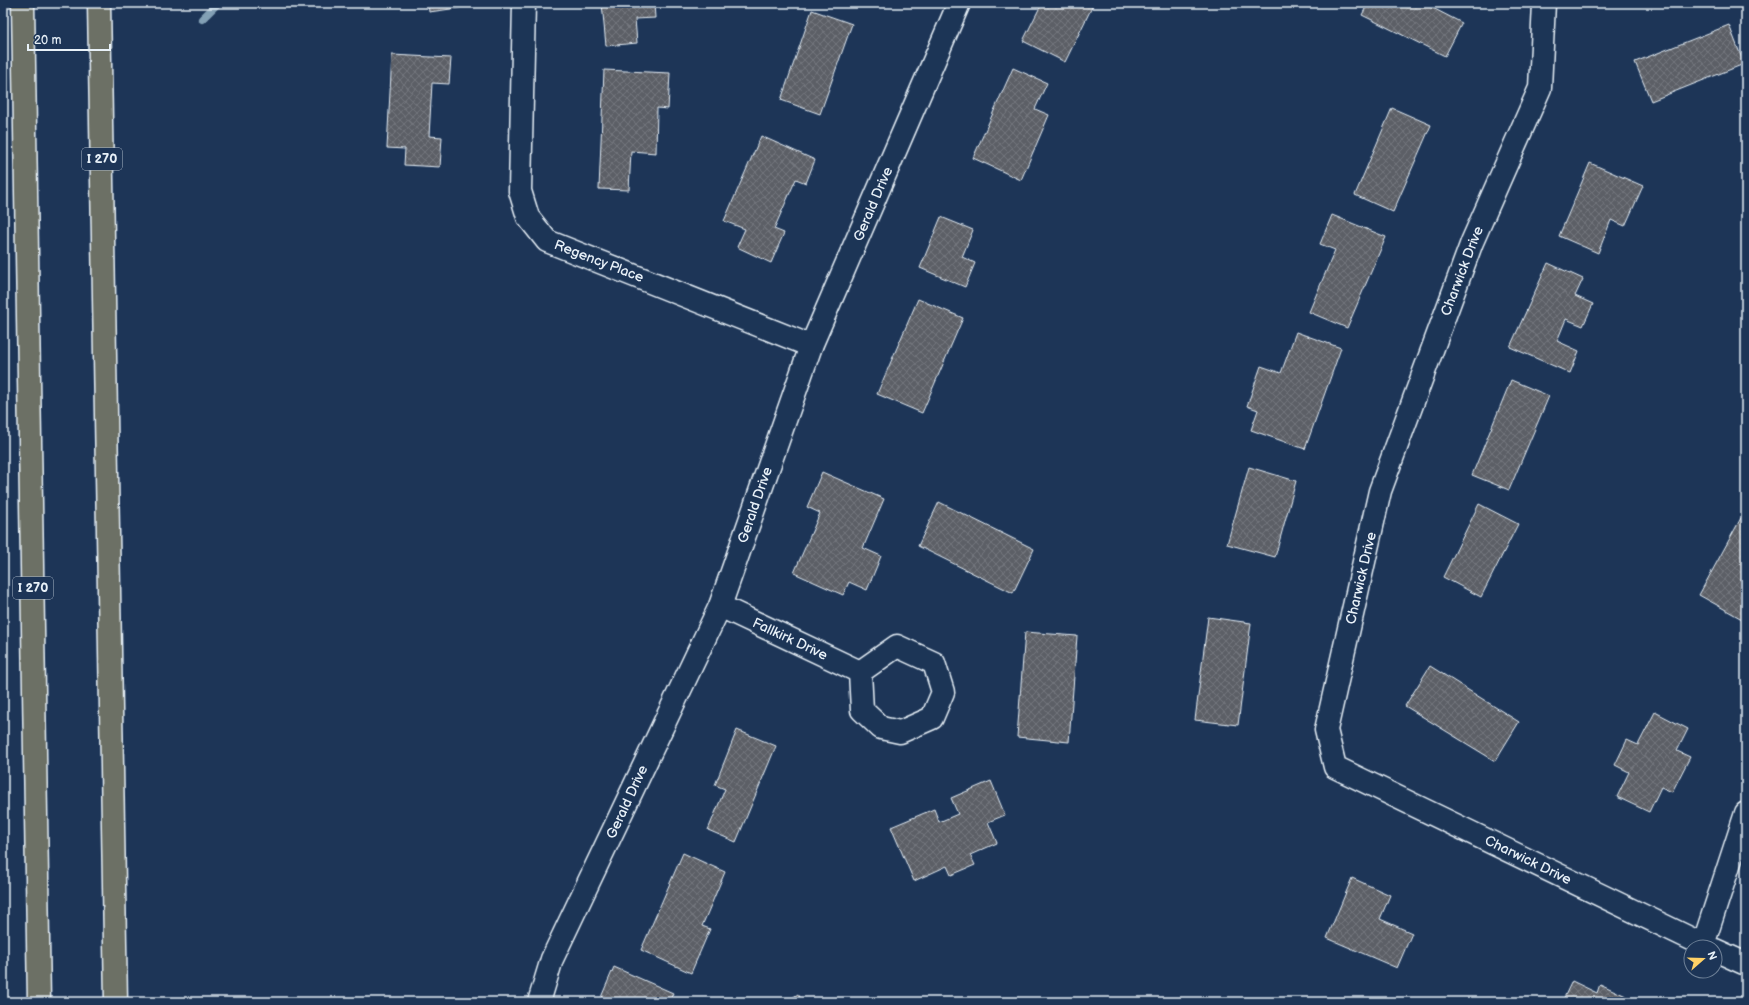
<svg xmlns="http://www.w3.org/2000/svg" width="1749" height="1005" font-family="'Balsamiq Sans',sans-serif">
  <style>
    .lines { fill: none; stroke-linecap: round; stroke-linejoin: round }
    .stream { stroke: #83a0b5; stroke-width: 8 }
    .building { fill: url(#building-cross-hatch); stroke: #e8f1f8 }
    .minor-casing { stroke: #e8f1f8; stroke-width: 25 }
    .highway-casing { stroke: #e8f1f8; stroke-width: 25 }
    .minor { stroke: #1d3557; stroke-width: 22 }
    .highway { stroke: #6c7065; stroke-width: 22 }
    .labels { text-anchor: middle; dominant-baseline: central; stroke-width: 3; stroke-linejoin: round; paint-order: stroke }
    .shield { fill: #1d3557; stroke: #abb9c8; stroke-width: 1 }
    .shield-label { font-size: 13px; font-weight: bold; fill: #e8f1f8 }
    .street-label { font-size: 14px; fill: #e8f1f8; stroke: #1d3557 }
  </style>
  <defs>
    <pattern id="building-cross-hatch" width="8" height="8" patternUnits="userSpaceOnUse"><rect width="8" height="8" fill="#5c5f66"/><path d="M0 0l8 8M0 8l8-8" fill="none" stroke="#73767d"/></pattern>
  </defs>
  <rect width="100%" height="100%" fill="#1d3557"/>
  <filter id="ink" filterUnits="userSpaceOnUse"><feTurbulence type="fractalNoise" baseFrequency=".025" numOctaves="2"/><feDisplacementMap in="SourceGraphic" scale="8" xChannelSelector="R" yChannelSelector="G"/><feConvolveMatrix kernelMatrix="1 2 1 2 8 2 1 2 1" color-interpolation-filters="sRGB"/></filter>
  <g filter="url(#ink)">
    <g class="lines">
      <polyline class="stream" points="202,19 218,3"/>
    </g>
    <g class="building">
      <polygon points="428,3 465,3 465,7 429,12"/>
      <polygon points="602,3 654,3 655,18 635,19 637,43 606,46"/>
      <polygon points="1042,3 1094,3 1065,62 1023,41"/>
      <polygon points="1368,3 1423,3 1462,23 1445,56 1362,15"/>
      <polygon points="812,10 852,24 820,114 781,100"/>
      <polygon points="1729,25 1744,64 1651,101 1635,62"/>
      <polygon points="392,55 451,58 449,84 432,83 429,136 442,137 440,167 404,165 405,149 387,148"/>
      <polygon points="1013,68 1047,83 1035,109 1049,115 1021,180 973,158"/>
      <polygon points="604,70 670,73 668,109 657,108 656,153 631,151 629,190 599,189"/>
      <polygon points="1392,108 1431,125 1393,212 1355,195"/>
      <polygon points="761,136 815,160 806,183 796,179 774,229 784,233 771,263 737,247 745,229 724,221"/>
      <polygon points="1590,163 1643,186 1625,226 1611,220 1598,253 1559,236"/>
      <polygon points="1332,215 1386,237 1347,328 1309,312 1335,250 1320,244"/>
      <polygon points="941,217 973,230 962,257 975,263 965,287 920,268"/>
      <polygon points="1548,263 1583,279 1575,296 1593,304 1583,326 1566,319 1557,341 1579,351 1570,373 1510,347"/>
      <polygon points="918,299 963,318 922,413 877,394"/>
      <polygon points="1296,332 1341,348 1305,449 1251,430 1258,410 1247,406 1261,366 1281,373"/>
      <polygon points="1511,380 1549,396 1509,490 1472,475"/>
      <polygon points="1249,467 1296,481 1275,557 1227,544"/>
      <polygon points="822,472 884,499 863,548 881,556 867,590 849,582 843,595 794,573 820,513 807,507"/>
      <polygon points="939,502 1034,549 1013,593 918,546"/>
      <polygon points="1479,504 1518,524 1481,597 1443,577"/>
      <polygon points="1741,518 1746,520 1746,612 1742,619 1699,595"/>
      <polygon points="1208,617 1251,623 1238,725 1195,720"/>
      <polygon points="1025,632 1077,636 1069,742 1017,737"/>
      <polygon points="1430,666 1519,722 1495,761 1405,706"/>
      <polygon points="1655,712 1688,729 1677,751 1690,757 1672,792 1661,787 1649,812 1617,797 1629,772 1615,765 1627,740 1638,745"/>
      <polygon points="737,730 776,746 736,842 708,830 725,789 715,785"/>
      <polygon points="991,781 1005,815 988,822 997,843 970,855 975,865 951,875 947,866 914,881 891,827 934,809 939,822 958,814 951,798"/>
      <polygon points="683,853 725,872 702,926 710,929 691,973 641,950"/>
      <polygon points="1352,878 1390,895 1380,919 1412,933 1397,968 1327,938"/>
      <polygon points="614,967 673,993 669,1002 599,1002"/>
      <polygon points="1572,981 1597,993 1600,984 1639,1002 1562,1002"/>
      <polygon points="798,994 803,1002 786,1002"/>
    </g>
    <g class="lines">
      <defs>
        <g id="minor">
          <polyline points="524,3 520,191 528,217 547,241 811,346"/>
          <polyline points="1544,3 1540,88 1472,242 1380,491 1326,730 1335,767 1708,947"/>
          <polyline points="720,606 860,672"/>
          <polygon points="897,646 934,663 943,692 932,718 900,732 881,728 862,710 860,672"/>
          <polyline points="1703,945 1746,813"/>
          <polyline points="1715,950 1746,964"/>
          <polyline points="539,1002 552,959 720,606 811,346 959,3"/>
        </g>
        <g id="highway">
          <polyline points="23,3 39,1002"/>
          <polyline points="99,3 116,1002"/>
        </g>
      </defs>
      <use href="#minor" class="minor-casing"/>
      <use href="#highway" class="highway-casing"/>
      <use href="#minor" class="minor"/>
      <use href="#highway" class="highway"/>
    </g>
  </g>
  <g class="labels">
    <g class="shield">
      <rect x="82" y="148" width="40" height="22" rx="3"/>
      <rect x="13" y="577" width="40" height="22" rx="3"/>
    </g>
    <g class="shield-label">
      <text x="102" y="159">I 270</text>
      <text x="33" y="588">I 270</text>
    </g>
    <g class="street-label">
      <text transform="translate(873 204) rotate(-67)">Gerald Drive</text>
      <text transform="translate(599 261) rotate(21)">Regency Place</text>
      <text transform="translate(1462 271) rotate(-69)">Charwick Drive</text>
      <text transform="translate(755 505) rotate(-71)">Gerald Drive</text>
      <text transform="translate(1361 578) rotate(-77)">Charwick Drive</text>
      <text transform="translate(790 639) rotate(25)">Fallkirk Drive</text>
      <text transform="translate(627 802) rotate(-65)">Gerald Drive</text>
      <text transform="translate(1528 860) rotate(26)">Charwick Drive</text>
    </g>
  </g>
  <rect width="1749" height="1005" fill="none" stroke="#1d3557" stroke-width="16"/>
  <rect x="8" y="8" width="1733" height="989" fill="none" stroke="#e8f1f8" stroke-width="1.5" filter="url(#ink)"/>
  <g transform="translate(1703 959) rotate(70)"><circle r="19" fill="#1d3557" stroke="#6e8097"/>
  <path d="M0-3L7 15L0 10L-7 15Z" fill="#ffd166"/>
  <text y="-6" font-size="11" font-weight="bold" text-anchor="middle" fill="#e8f1f8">N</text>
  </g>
  <path d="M28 44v6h82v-6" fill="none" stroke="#e8f1f8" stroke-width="2"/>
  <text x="34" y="44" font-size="12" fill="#e8f1f8" stroke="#1d3557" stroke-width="3" paint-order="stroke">20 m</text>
</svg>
